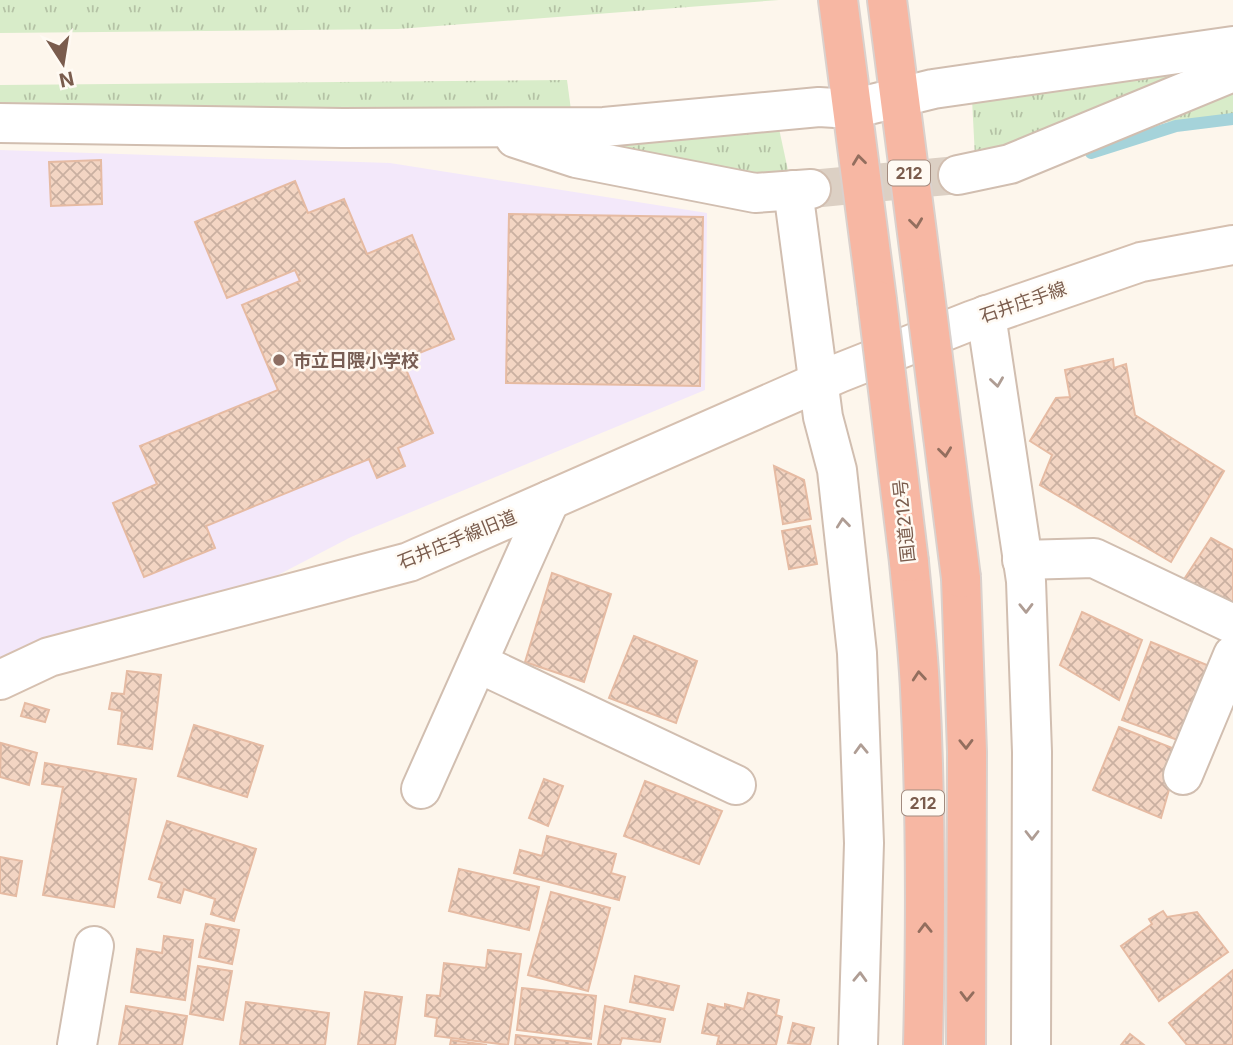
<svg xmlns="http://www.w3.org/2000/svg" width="1233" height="1045" font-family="Inter,'Noto Sans JP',sans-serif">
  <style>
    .education { fill: #f3e8fa }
    .grass { fill: url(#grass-tufts) }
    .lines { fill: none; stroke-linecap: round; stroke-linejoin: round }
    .stream { stroke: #a5d3da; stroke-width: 12 }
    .building { fill: url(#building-cross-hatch); stroke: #e6bba3; stroke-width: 2 }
    .street-tunnel { stroke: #dcd0c4; stroke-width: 38; stroke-dasharray: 38 19; stroke-linecap: butt }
    .street-casing { stroke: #d1beb0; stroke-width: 42 }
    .secondary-casing { stroke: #d6c0b0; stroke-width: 42 }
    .highway-casing { stroke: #dad1cd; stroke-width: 42 }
    .street { stroke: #fff; stroke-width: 38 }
    .secondary { stroke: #fff; stroke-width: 38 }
    .highway { stroke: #f7b7a3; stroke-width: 38 }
    .highway-bridge-casing { stroke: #dad1cd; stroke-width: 42; stroke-linecap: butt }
    .highway-bridge { stroke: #f7b7a3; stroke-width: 38 }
    .oneway { stroke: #936e5e }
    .oneway2 { stroke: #af9d94 }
    .education-dot { fill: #8d6e63; stroke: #fffaf3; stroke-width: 2.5 }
    .labels { text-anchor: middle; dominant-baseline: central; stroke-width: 5; stroke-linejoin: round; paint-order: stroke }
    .shield { fill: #fffaf3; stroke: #a28b7f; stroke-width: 2 }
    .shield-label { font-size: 16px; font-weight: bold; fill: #7a5c4d }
    .street-label { font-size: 18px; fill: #7a5c4d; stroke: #fffaf3 }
    .education-label { font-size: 18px; font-weight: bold; fill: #785e54; stroke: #fffaf3; text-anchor: start }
  </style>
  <defs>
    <pattern id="grass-tufts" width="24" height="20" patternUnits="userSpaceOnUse" patternTransform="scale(1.75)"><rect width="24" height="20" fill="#d8ecc9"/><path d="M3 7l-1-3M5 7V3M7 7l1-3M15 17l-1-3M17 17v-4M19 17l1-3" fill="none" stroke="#b4c2a5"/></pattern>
    <pattern id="building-cross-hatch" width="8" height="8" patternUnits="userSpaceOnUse" patternTransform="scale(1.75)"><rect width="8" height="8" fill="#f3d5c3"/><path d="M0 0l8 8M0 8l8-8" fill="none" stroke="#cab0a1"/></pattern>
  </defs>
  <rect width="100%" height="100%" fill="#fdf6ec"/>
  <polygon class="education" points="0,150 390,163 707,213 705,390 351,537 255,587 0,671"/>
  <g class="grass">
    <polygon points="0,0 779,0 398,29 0,33"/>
    <polygon points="1233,61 975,157 972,99"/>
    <polygon points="567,80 571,110 0,113 0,85"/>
    <polygon points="1233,90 1233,114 1160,123 1169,116"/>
    <polygon points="778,124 789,175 757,181 573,137"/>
  </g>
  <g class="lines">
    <polyline class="stream" points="1091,153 1176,126 1233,119"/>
  </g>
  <g class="building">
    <polygon points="101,160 102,204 51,206 49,162"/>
    <polygon points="295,181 308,213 344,199 367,254 412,235 454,339 402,360 433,433 398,448 405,466 377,478 369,459 206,526 215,548 144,577 113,503 157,484 140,446 278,390 242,305 300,281 295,270 227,298 195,222"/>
    <polygon points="509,214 703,217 700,386 506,383"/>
    <polygon points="1113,359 1114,368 1126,364 1135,415 1224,471 1171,562 1040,485 1052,455 1030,441 1056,398 1070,397 1065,370"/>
    <polygon points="774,466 804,480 811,519 783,524"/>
    <polygon points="810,526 817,564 789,569 782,531"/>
    <polygon points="1211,538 1233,550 1233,615 1177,590"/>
    <polygon points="552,573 611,594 584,682 525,662"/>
    <polygon points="1082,612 1142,640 1119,700 1060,665"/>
    <polygon points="634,636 697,661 676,723 609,698"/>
    <polygon points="1151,642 1219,670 1186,743 1122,720"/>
    <polygon points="127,671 161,675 152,749 118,744 122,711 109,709 112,693 124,694"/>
    <polygon points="25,703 49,710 45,722 21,716"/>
    <polygon points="194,725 263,746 247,797 178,776"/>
    <polygon points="1119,727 1180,751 1161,818 1093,790"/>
    <polygon points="1,743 37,753 29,785 0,777"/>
    <polygon points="45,763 136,779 114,907 43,895 63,787 42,784"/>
    <polygon points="544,779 563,786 548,826 529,818"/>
    <polygon points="645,781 722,811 699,864 624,836"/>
    <polygon points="167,821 256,849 234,921 211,914 215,899 184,889 180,903 158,897 162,883 149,879"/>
    <polygon points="547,836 616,854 611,873 625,877 619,900 514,873 520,850 542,856"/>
    <polygon points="0,857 22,861 16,896 0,893"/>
    <polygon points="459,869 539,887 529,930 449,911"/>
    <polygon points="551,892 610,908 588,991 528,975"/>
    <polygon points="1163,911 1167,917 1197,912 1228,952 1159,1001 1121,946 1152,924 1149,919"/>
    <polygon points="206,924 239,930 232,964 199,957"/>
    <polygon points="164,936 193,940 185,1000 131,992 137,949 162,953"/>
    <polygon points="488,950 521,954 508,1045 435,1036 437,1018 425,1016 427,995 440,996 444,963 486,968"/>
    <polygon points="198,966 232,971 223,1020 190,1014"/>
    <polygon points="1233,970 1233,1045 1187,1045 1169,1023"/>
    <polygon points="635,976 679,986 673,1010 630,1002"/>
    <polygon points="522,988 596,996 591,1039 517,1030"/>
    <polygon points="365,992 402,997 395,1045 358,1045"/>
    <polygon points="748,993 779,1000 776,1015 782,1017 776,1045 717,1045 719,1036 702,1033 708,1004 725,1008 725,1004 744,1009"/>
    <polygon points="246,1002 329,1013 325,1045 240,1045"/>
    <polygon points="126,1006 187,1016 182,1045 119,1045"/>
    <polygon points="605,1006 665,1019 660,1042 622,1038 620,1045 598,1045"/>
    <polygon points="793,1023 814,1028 810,1045 788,1043"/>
    <polygon points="1130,1034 1144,1045 1121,1045"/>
    <polygon points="516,1035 591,1044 591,1045 515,1045"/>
    <polygon points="451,1040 487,1045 450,1045"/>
  </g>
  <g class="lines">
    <polyline class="street-tunnel" points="811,189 958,175"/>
    <defs>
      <g id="street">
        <polyline points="0,123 343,128 604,127 819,107 852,109 933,89 1233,46"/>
        <polyline points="515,138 576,158 755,193 811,189"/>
        <polyline points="958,175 1010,164 1233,72"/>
        <polyline points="793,190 823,417 837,470 857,653 864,843 858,1045"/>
        <polyline points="986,315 1026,581 1032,752 1031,1045"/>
        <polyline points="1022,560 1094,558 1233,624"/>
        <polyline points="478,663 736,785"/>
        <polyline points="1183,775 1233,655"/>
        <polyline points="421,789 550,500"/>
        <polyline points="77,1045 94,946"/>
      </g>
      <polyline id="secondary" points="0,680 49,657 409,562 839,373 973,320 1141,262 1233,245"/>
      <g id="highway">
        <polyline points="838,0 877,300"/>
        <polyline points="887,0 924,287"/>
        <path d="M909,562C913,605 918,647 920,689C926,808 926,927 923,1045"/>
        <polyline points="961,578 967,752 966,1045"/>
      </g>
    </defs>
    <use href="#street" class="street-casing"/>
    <use href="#secondary" class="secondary-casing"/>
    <use href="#highway" class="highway-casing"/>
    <use href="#street" class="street"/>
    <use href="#secondary" class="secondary"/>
    <use href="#highway" class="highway"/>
    <defs>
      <g id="highway-bridge">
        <polyline points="924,287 961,578"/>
        <polyline points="877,300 909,562"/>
      </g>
    </defs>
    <use href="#highway-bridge" class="highway-bridge-casing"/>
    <use href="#highway-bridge" class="highway-bridge"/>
  </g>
  <defs><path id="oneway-chevron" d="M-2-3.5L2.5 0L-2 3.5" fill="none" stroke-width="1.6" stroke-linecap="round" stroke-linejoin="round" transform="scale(1.75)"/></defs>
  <g class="oneway">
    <use href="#oneway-chevron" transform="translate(859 160) rotate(-97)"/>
    <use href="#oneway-chevron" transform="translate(916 223) rotate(83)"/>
    <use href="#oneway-chevron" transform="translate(945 452) rotate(83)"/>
    <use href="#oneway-chevron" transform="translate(919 676) rotate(-95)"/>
    <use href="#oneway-chevron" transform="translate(966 744) rotate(89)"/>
    <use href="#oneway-chevron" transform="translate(925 928) rotate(-91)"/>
    <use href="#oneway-chevron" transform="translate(967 996) rotate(91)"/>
  </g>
  <g class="oneway2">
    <use href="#oneway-chevron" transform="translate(997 382) rotate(82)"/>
    <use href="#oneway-chevron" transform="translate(843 523) rotate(-96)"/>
    <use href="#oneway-chevron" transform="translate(1026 608) rotate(89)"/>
    <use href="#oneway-chevron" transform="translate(861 749) rotate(-92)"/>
    <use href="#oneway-chevron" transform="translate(1032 835) rotate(90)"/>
    <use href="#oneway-chevron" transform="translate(860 977) rotate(-88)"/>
  </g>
  <circle class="education-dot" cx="279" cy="360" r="7"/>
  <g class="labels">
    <g class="shield">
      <rect x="888" y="160.5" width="42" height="25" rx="5"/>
      <rect x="902" y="790.5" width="42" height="25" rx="5"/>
    </g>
    <g class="shield-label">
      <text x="909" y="173">212</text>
      <text x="923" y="803">212</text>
    </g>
    <g class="street-label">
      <text transform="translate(1023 302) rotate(-19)">石井庄手線</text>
      <text transform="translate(904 521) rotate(-96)">国道212号</text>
      <text transform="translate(457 539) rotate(-22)">石井庄手線旧道</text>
    </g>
    <g class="education-label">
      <text x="293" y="360">市立日隈小学校</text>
    </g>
  </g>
  <g transform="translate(63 63) rotate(168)" stroke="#fffaf3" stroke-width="5" paint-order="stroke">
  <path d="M0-5L12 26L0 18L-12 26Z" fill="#7a5c4d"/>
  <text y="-10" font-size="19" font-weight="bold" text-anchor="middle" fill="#7a5c4d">N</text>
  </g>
</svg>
